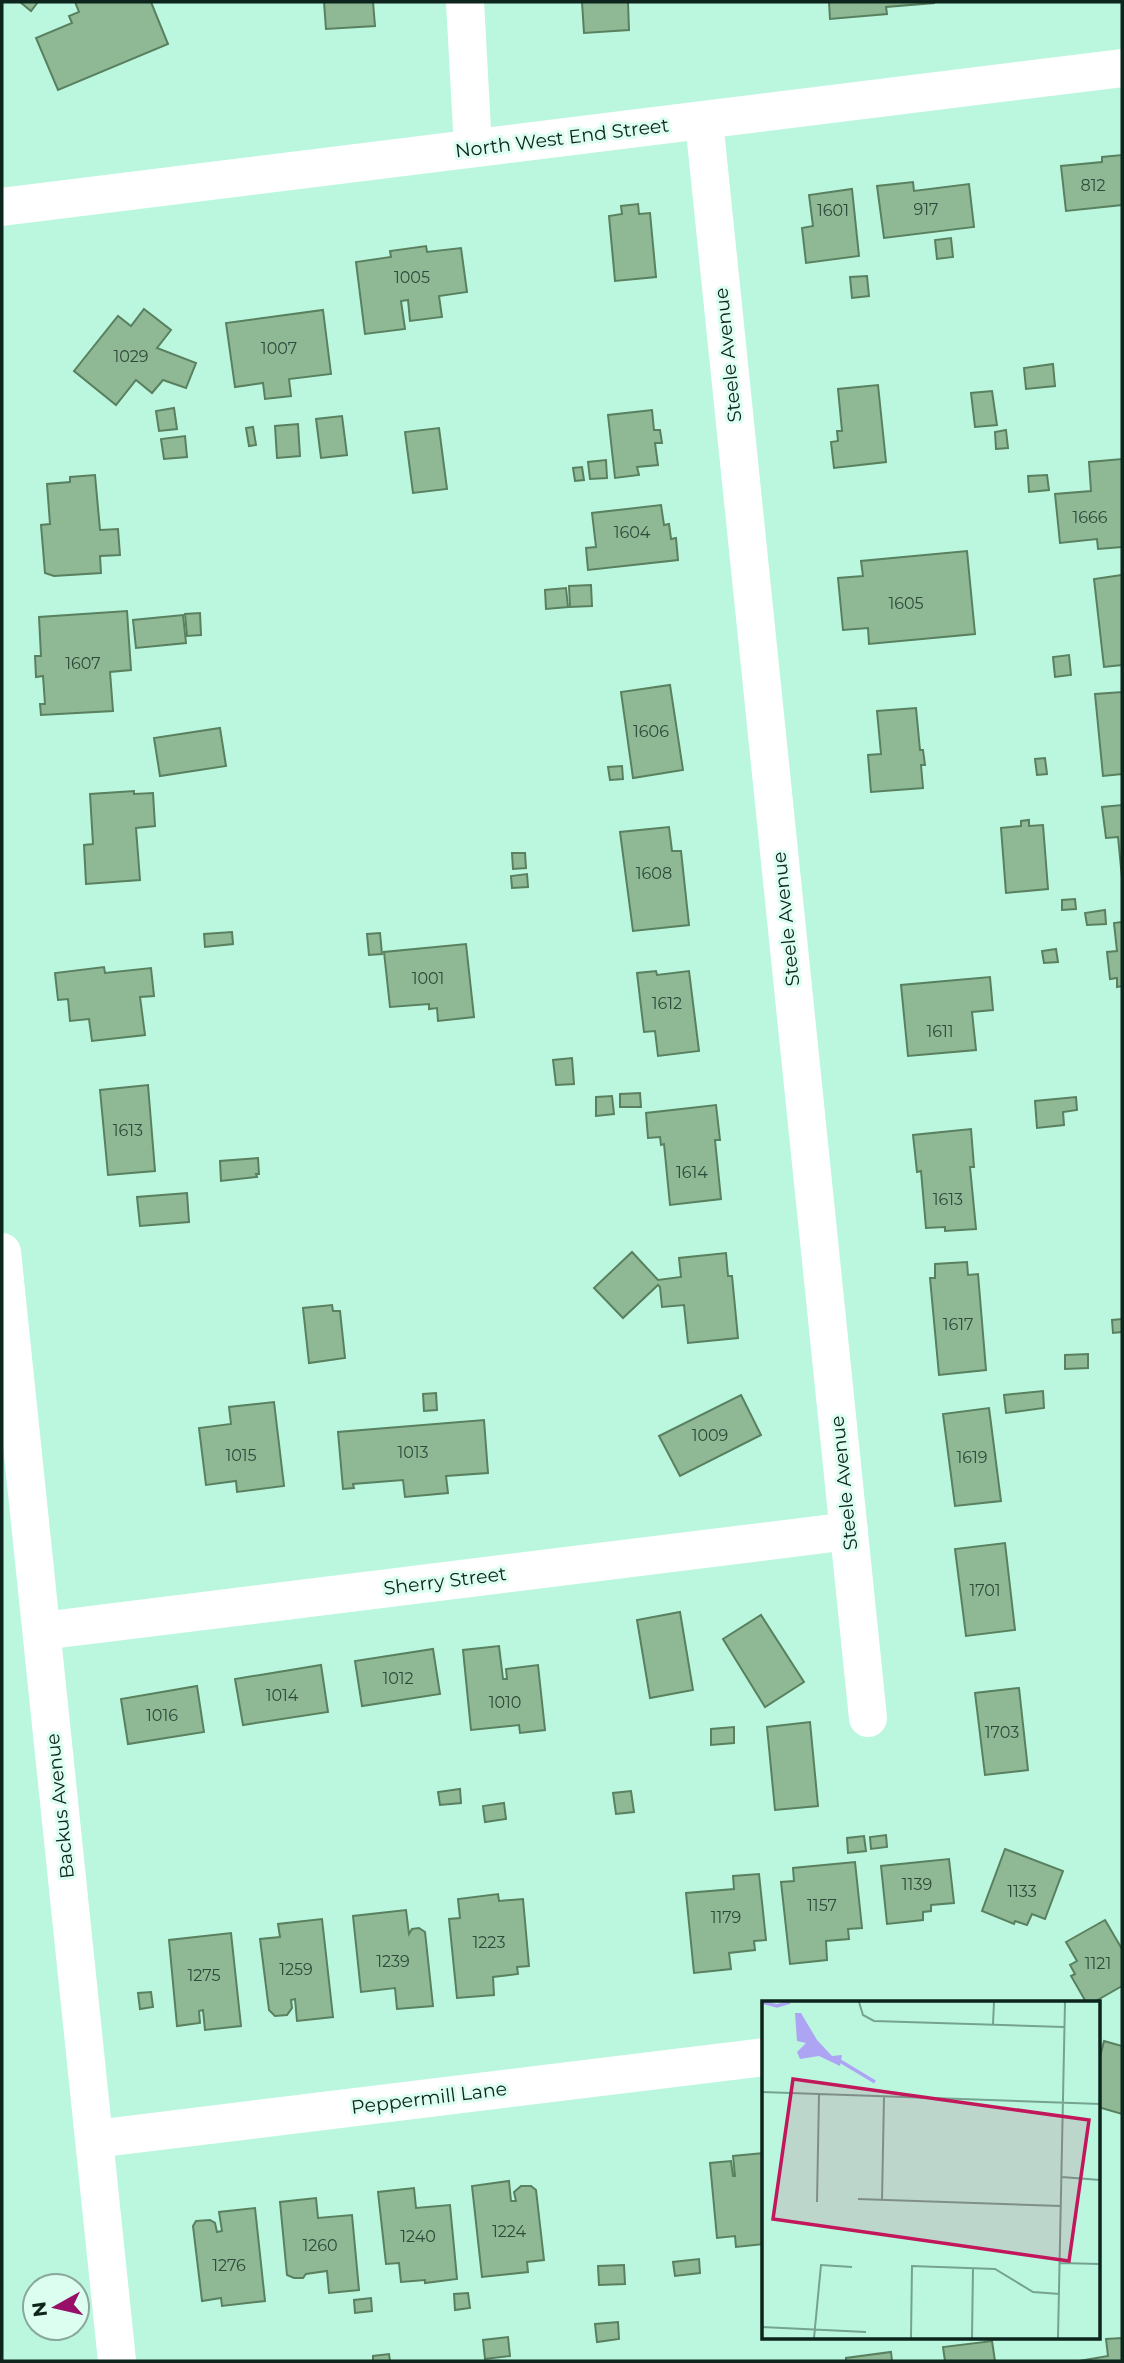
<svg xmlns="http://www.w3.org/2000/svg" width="1124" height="2363" font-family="Montserrat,sans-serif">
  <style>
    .building { fill: #8fb995; stroke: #59805f; stroke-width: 2 }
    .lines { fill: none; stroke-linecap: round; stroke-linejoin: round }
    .minor { stroke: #fff; stroke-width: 38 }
    .labels { text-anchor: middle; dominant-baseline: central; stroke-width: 6; stroke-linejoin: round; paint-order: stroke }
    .number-label { font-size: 16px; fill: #2e4a3b }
    .street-label { font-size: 19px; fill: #0d251d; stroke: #dbfef0 }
    .inset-river { fill: none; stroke: #ada4f4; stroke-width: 3.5 }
    .inset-road { fill: none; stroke: #75a391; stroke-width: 2 }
    .view { fill: #c2185b; fill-opacity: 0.15; stroke: #c2185b; stroke-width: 3.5 }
    .inset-edge { fill: none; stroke: #0d251d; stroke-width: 3.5 }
  </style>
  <rect width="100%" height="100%" fill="#bbf7df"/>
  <g class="building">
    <polygon points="20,2 38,2 31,11"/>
    <polygon points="75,2 151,2 168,44 58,90 36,38 72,23 69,16 79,12"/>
    <polygon points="324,2 373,2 375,26 326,29"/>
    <polygon points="582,2 628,2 629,30 584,33"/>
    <polygon points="829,2 934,2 934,3 886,7 887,14 830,19"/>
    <polygon points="1122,155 1122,205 1066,211 1061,166 1102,162 1102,157"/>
    <polygon points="913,182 914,191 969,184 974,227 884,238 877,186"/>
    <polygon points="852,189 859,256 806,263 802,228 813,226 809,195"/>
    <polygon points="638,204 639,214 650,213 656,277 615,281 609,216 622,214 621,206"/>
    <polygon points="951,238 953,257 937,259 935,240"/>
    <polygon points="426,246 427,252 461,248 467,292 439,296 442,317 410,321 408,300 401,301 405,329 365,334 356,262 391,257 390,251"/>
    <polygon points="867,276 869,296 852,298 850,277"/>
    <polygon points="144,309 171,330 157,348 196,363 186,388 163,380 152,393 136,380 116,405 74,371 118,316 131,326"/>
    <polygon points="323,310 331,374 289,379 291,396 265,399 263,383 235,387 226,323"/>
    <polygon points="1053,364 1055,386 1026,389 1024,368"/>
    <polygon points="878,385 886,462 834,468 831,442 838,441 837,431 842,431 838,389"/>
    <polygon points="992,391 997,425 975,427 971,393"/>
    <polygon points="174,408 177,429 159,431 156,411"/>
    <polygon points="652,410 654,430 660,430 662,443 655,443 658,465 637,467 639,475 615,478 608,415"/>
    <polygon points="342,416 347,455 321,458 316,419"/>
    <polygon points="298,424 300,456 277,458 275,426"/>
    <polygon points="253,427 256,445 249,446 246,428"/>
    <polygon points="439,428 447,489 413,493 405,432"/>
    <polygon points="1006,430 1008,448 996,449 995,432"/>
    <polygon points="185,436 187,457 164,459 161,439"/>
    <polygon points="1122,459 1122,547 1098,549 1097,539 1060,543 1055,494 1091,491 1089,462"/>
    <polygon points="606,460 607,478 590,479 588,462"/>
    <polygon points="582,467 584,480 575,481 573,468"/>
    <polygon points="95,475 100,530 118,529 120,555 100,556 101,573 54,576 45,573 41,525 50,524 47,484 70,482 70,477"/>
    <polygon points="1047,475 1049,490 1029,492 1028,476"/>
    <polygon points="661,505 664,525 669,524 671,539 676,538 678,560 588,570 586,548 596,547 592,513"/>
    <polygon points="967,551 975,634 869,644 868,628 843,630 838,578 863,576 861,561"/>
    <polygon points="1122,575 1122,665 1104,667 1094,579"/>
    <polygon points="591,585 592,606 570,607 569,586"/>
    <polygon points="566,588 568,607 546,609 545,590"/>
    <polygon points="127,611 131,670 110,672 113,711 41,715 40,704 45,704 43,676 36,677 35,656 41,656 39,617"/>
    <polygon points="200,613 201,635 187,636 185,614"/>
    <polygon points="183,615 186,643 136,648 133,620"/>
    <polygon points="1069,655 1071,675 1055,677 1053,657"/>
    <polygon points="670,685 683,770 633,778 621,692"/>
    <polygon points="1122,692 1122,774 1103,776 1095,694"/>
    <polygon points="916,708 920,750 923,750 925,765 921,765 923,788 871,792 868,755 881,754 877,711"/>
    <polygon points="220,728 226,766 160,776 154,738"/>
    <polygon points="1045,758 1047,774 1037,775 1035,759"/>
    <polygon points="622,766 623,779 610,780 608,767"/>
    <polygon points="134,791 134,794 153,793 155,826 136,828 140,880 86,884 84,845 93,844 90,794"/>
    <polygon points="1122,805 1122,878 1118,837 1106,838 1102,807"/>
    <polygon points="1029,820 1029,826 1043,825 1048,889 1006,893 1001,828 1021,826 1021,821"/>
    <polygon points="669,827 672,851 681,851 689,925 633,931 620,832"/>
    <polygon points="512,853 525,853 526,868 513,869"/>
    <polygon points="527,874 528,887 512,888 511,876"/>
    <polygon points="1075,899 1076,909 1062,910 1062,900"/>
    <polygon points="1105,910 1106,924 1087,925 1085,913"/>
    <polygon points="1122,922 1122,986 1117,987 1117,978 1110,979 1107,952 1117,951 1114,923"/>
    <polygon points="232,932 233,944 205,947 204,934"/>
    <polygon points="380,933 382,954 369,955 367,934"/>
    <polygon points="466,944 474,1017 438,1021 437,1008 429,1009 429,1004 390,1007 384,952"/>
    <polygon points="1056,949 1058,962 1044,963 1042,951"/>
    <polygon points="104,967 105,973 151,968 154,996 140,997 145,1035 92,1041 89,1019 70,1021 68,999 58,1000 55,973"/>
    <polygon points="656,971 657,975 689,971 699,1051 658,1056 655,1031 644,1032 637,973"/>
    <polygon points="990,977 993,1010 972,1012 976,1050 908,1056 901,985"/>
    <polygon points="572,1058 574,1084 556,1085 553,1060"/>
    <polygon points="148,1085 155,1171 108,1175 100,1090"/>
    <polygon points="640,1093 641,1107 620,1107 620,1094"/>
    <polygon points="612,1096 614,1114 596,1116 596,1097"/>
    <polygon points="1076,1097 1077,1110 1063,1112 1064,1125 1037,1128 1035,1101"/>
    <polygon points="716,1105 720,1140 715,1140 721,1199 670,1205 664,1144 661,1145 660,1137 648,1138 646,1113"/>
    <polygon points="971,1129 974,1167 970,1167 976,1229 945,1231 945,1227 926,1228 921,1171 917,1172 913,1135"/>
    <polygon points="258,1158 259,1174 256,1174 257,1177 221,1181 220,1161"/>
    <polygon points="187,1193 189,1222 140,1226 137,1197"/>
    <polygon points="632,1252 658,1280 681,1277 679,1258 726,1253 728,1276 732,1276 738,1338 688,1343 684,1305 662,1307 660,1287 658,1285 623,1318 594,1288"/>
    <polygon points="967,1262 968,1275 978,1274 986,1370 939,1375 930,1278 935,1278 935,1264"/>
    <polygon points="332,1305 333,1311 340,1311 345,1358 309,1363 303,1308"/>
    <polygon points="1122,1319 1122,1332 1113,1333 1112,1320"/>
    <polygon points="1088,1354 1088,1368 1065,1369 1065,1355"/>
    <polygon points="1043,1391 1044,1408 1006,1413 1004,1395"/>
    <polygon points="436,1393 437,1410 424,1411 423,1394"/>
    <polygon points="741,1395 761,1435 680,1476 659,1436"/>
    <polygon points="274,1402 284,1486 237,1492 236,1481 206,1485 199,1428 231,1424 229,1407"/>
    <polygon points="989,1408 1001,1501 955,1506 943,1414"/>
    <polygon points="484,1420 488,1473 446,1476 448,1493 405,1497 403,1480 353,1484 354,1488 343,1489 338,1432"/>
    <polygon points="1005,1543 1015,1630 966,1636 955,1549"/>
    <polygon points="680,1612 693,1690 650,1698 637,1620"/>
    <polygon points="761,1615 804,1682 765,1707 723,1639"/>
    <polygon points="499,1646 503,1679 507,1679 506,1669 538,1665 545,1730 520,1733 519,1725 471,1730 463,1650"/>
    <polygon points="433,1649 440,1694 362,1706 355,1661"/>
    <polygon points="321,1665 328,1712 243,1725 235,1679"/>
    <polygon points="197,1686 204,1732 128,1744 121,1699"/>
    <polygon points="1019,1688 1028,1770 985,1775 975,1693"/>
    <polygon points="810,1722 818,1806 775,1810 767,1727"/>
    <polygon points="734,1727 734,1743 711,1745 711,1729"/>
    <polygon points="460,1789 461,1803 440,1805 438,1792"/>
    <polygon points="631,1791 634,1812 616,1814 613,1793"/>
    <polygon points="504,1803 506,1819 485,1822 483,1806"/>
    <polygon points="886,1835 887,1847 871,1849 870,1837"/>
    <polygon points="864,1836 866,1851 848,1853 847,1838"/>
    <polygon points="1005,1849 1063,1871 1045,1919 1032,1914 1027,1925 1015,1921 1014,1924 982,1911"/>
    <polygon points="949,1859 954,1903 931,1905 931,1911 923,1912 923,1920 887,1924 881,1866"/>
    <polygon points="855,1862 862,1928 848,1929 849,1939 826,1941 827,1960 790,1964 781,1882 794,1881 793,1868"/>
    <polygon points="759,1874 766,1940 754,1941 755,1950 729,1953 731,1969 694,1973 686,1893 734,1889 733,1876"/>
    <polygon points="498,1894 499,1901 523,1899 529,1966 517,1967 518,1974 493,1977 494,1995 457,1998 449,1919 460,1918 458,1899"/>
    <polygon points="406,1910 409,1934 412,1929 419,1928 425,1932 433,2006 397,2009 395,1988 361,1992 353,1916"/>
    <polygon points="322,1919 333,2017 297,2021 295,1999 291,2000 292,2008 287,2015 275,2016 269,2010 260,1939 280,1937 278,1924"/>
    <polygon points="1105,1920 1122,1949 1122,1986 1094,2002 1086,2002 1071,1976 1075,1974 1070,1965 1077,1961 1066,1942"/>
    <polygon points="231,1933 241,2026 205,2030 203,2010 199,2011 200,2023 177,2026 169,1940"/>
    <polygon points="151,1992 153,2007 140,2009 138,1993"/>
    <polygon points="1104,2041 1122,2046 1122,2114 1098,2107 1098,2065"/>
    <polygon points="764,2153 764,2244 736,2247 735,2236 717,2238 710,2163 731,2161 733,2176 735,2176 733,2156"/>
    <polygon points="509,2181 511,2201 516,2201 514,2192 521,2186 531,2186 536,2190 544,2260 527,2262 528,2272 482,2277 472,2186"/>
    <polygon points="414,2188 416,2208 450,2205 457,2279 425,2283 425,2280 401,2282 399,2263 386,2264 378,2192"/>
    <polygon points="316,2198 318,2218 352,2215 359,2290 329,2293 327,2271 306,2274 303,2278 294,2278 287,2275 280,2202"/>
    <polygon points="255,2208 265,2301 222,2306 221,2298 202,2301 193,2226 196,2221 210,2220 215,2223 217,2232 222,2231 219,2212"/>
    <polygon points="699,2259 700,2273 675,2276 673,2262"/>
    <polygon points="624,2265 625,2284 599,2285 598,2266"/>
    <polygon points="468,2293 470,2308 455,2310 454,2294"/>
    <polygon points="371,2298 372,2311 355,2313 354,2300"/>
    <polygon points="618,2322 619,2339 597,2342 595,2324"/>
    <polygon points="508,2337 510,2356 485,2359 483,2340"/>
    <polygon points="1122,2338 1122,2361 1079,2361 1108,2356 1106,2339"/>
    <polygon points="992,2341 995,2361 945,2361 943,2347"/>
    <polygon points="891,2352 892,2361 846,2361 846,2358"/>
    <polygon points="389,2354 390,2361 373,2361 373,2356"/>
  </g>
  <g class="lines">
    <g class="minor">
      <polyline points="465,2 473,148"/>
      <polyline points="704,121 868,1718"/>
      <polyline points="2,207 1122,68"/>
      <polyline points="2,1252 117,2361"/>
      <polyline points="42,1631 849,1531"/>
      <polyline points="95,2139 764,2057"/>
    </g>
  </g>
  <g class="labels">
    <g class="number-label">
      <text x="1093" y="185">812</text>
      <text x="926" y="209">917</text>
      <text x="833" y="210">1601</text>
      <text x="412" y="277">1005</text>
      <text x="279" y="348">1007</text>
      <text x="131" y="356">1029</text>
      <text x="1090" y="517">1666</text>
      <text x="632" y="532">1604</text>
      <text x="906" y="603">1605</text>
      <text x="83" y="663">1607</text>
      <text x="651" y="731">1606</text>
      <text x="654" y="873">1608</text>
      <text x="428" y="978">1001</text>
      <text x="667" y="1003">1612</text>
      <text x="940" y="1031">1611</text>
      <text x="128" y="1130">1613</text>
      <text x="692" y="1172">1614</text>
      <text x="948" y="1199">1613</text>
      <text x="958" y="1324">1617</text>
      <text x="710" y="1435">1009</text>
      <text x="413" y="1452">1013</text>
      <text x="241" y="1455">1015</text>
      <text x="972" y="1457">1619</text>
      <text x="985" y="1590">1701</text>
      <text x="398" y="1678">1012</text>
      <text x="282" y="1695">1014</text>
      <text x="505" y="1702">1010</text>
      <text x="162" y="1715">1016</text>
      <text x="1002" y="1732">1703</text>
      <text x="917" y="1884">1139</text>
      <text x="1022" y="1891">1133</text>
      <text x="822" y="1905">1157</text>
      <text x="726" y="1917">1179</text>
      <text x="489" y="1942">1223</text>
      <text x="393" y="1961">1239</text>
      <text x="1098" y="1963">1121</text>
      <text x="296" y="1969">1259</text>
      <text x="204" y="1975">1275</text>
      <text x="509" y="2231">1224</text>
      <text x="418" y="2236">1240</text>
      <text x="320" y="2245">1260</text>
      <text x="229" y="2265">1276</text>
    </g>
    <g class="street-label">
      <text transform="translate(562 138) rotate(-7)">North West End Street</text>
      <text transform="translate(728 355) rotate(-96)">Steele Avenue</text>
      <text transform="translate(786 919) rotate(-96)">Steele Avenue</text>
      <text transform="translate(844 1483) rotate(-96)">Steele Avenue</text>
      <text transform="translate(445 1581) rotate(-7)">Sherry Street</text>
      <text transform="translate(60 1806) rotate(-96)">Backus Avenue</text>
      <text transform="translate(429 2098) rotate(-7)">Peppermill Lane</text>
    </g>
  </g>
  <g transform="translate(762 2001)">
    <rect width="338" height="338" fill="#bbf7df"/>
    <path d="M33,12H39L55,39L70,55L80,54L78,65L57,55L38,58L35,51L44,42L35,40Z" fill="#ada4f4"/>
    <path class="inset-river" d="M0,1L15,5L28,1M78,60L113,81"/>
    <path class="inset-road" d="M97,1L101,14L112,20L302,26M231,23L232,1M0,91L338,103M300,176L338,179M96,198L299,205M120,199L122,96M55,201L57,93M298,262L338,263M0,326L104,331M52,337L59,264L90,266M149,337L150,265L233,268L271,291L298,293M210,337L211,267M296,337L303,1"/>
    <path class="view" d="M31,78L327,119L307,260L11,218Z"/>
    <rect width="338" height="338" class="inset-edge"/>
  </g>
  <rect width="1124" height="2363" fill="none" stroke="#0d251d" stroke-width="7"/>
  <g transform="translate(56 2307) rotate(262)"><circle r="33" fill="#dbfef0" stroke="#89a79c" stroke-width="2"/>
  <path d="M0-5L12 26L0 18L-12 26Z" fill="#970f66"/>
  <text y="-10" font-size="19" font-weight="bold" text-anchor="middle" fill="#0d251d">N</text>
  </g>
</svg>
